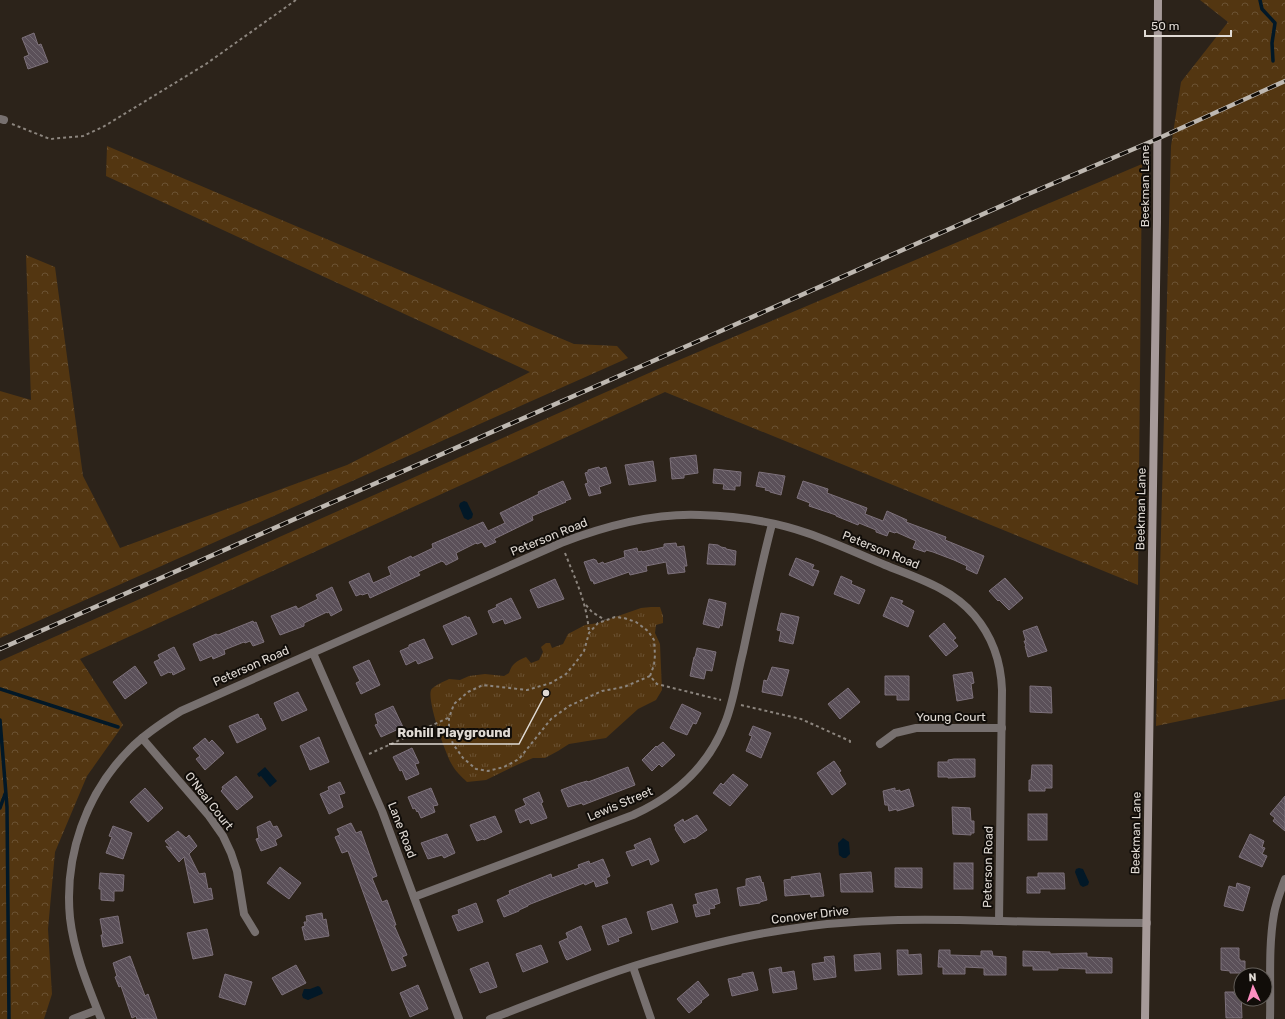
<svg xmlns="http://www.w3.org/2000/svg" width="1285" height="1019" font-family="Rubik,sans-serif">
  <style>
    .forest { fill: url(#forest-crowns) }
    .park { fill: url(#park-tufts) }
    .water { fill: #021827 }
    .lines { fill: none; stroke-linecap: round; stroke-linejoin: round }
    .stream { stroke: #021827; stroke-width: 3.5 }
    .building { fill: url(#building-back-hatch); stroke: #7d717b }
    .path { stroke: #8c857e; stroke-width: 2; stroke-dasharray: 3 3; stroke-linecap: butt }
    .street { stroke: #77706f; stroke-width: 8 }
    .secondary { stroke: #a69a99; stroke-width: 8 }
    .rail-casing { stroke: #beb8b1; stroke-width: 4.5 }
    .rail { stroke: #110d09; stroke-width: 3; stroke-dasharray: 9; stroke-linecap: butt }
    .labels { text-anchor: middle; dominant-baseline: central; stroke-width: 4; stroke-linejoin: round; paint-order: stroke }
    .street-label { font-size: 12px; fill: #e0dad4; stroke: #110d09 }
    .leader { fill: none; stroke: #e0dad4; stroke-width: 1.5 }
    .callout-dot { fill: #e0dad4; stroke: #110d09; stroke-width: 1.5 }
    .callout-label { font-size: 13px; text-anchor: middle; font-weight: bold; fill: #e0dad4; stroke: #110d09; stroke-width: 4; stroke-linejoin: round; paint-order: stroke }
  </style>
  <defs>
    <pattern id="forest-crowns" width="20" height="18" patternUnits="userSpaceOnUse"><rect width="20" height="18" fill="#533611"/><path d="M2 6a3 3 0 1 1 6 0M12 15a3 3 0 1 1 6 0" fill="none" stroke="#6b5233"/></pattern>
    <pattern id="park-tufts" width="24" height="20" patternUnits="userSpaceOnUse"><rect width="24" height="20" fill="#533611"/><path d="M3 7l-1-3M5 7V3M7 7l1-3M15 17l-1-3M17 17v-4M19 17l1-3" fill="none" stroke="#6b5233"/></pattern>
    <pattern id="building-back-hatch" width="6" height="6" patternUnits="userSpaceOnUse"><rect width="6" height="6" fill="#5b5059"/><path d="M-1 5l2 2M0 0l6 6M5-1l2 2" fill="none" stroke="#726970"/></pattern>
  </defs>
  <rect width="100%" height="100%" fill="#2c231a"/>
  <g class="forest">
    <polygon points="1200,0 1285,0 1285,699 1156,726 1171,146 1181,82 1228,22"/>
    <polygon points="107,146 574,344 617,346 628,358 0,638 0,391 31,400 26,255 55,267 83,476 120,548 347,465 530,372 106,176"/>
    <polygon points="1142,164 1138,585 665,392 80,659 123,725 87,776 55,852 48,929 52,994 44,1019 0,1019 0,661 658,369"/>
  </g>
  <path class="park" d="M651,607H660L663,616V623L656,625L655,633L660,644L662,690L656,700L638,709L606,738L569,744L558,751L545,758H533L519,764L486,780L467,782C461,776 455,771 451,763C445,752 427,701 431,690C433,686 445,681 449,679L460,680L469,676L485,674L504,676L509,673C512,664 516,661 526,657L531,663L539,660L543,652L541,647L546,643H550L552,648L563,644L568,634L585,625L598,623L641,608Z"/>
  <g class="water">
    <polygon points="464,501 467,502 473,514 472,518 468,520 464,518 459,506 460,503"/>
    <polygon points="265,767 277,781 270,787 261,776 259,777 257,774"/>
    <polygon points="843,838 849,842 850,854 846,858 843,858 839,855 838,843"/>
    <polygon points="1079,868 1083,869 1089,882 1088,885 1083,887 1080,885 1075,872 1076,869"/>
    <polygon points="318,986 320,987 323,993 322,994 308,1000 303,998 302,995 304,989 310,989"/>
  </g>
  <g class="lines">
    <g class="stream">
      <polyline points="1260,0 1262,9 1275,23 1272,43 1273,61"/>
      <polyline points="0,689 118,727"/>
      <polyline points="0,720 7,807 9,1019"/>
      <polyline points="0,808 5,794"/>
    </g>
  </g>
  <g class="building">
    <polygon points="34,33 38,45 41,44 48,62 28,69 24,57 29,55 22,38"/>
    <polygon points="696,455 698,473 684,475 684,478 672,479 670,458"/>
    <polygon points="653,461 656,481 629,485 625,465"/>
    <polygon points="599,467 600,469 606,467 611,483 599,487 601,493 589,496 585,484 588,483 585,473 588,472 588,470"/>
    <polygon points="714,469 741,472 740,486 735,486 735,490 723,489 724,484 713,483"/>
    <polygon points="759,472 785,476 781,495 770,492 770,491 765,490 766,488 756,486"/>
    <polygon points="563,481 571,499 565,501 566,502 532,516 533,520 494,539 496,542 485,547 482,542 477,544 476,543 456,553 458,559 446,565 444,562 443,562 442,561 418,572 420,575 370,598 368,593 362,595 361,594 356,596 349,582 369,573 373,583 391,575 388,567 411,556 412,558 433,548 432,544 483,522 488,531 505,523 500,513 539,494 538,492"/>
    <polygon points="803,481 828,489 827,493 867,508 865,514 883,521 887,511 907,520 906,522 946,537 945,540 984,556 977,574 966,569 967,566 954,560 933,552 926,550 925,552 913,548 916,541 896,532 895,533 889,531 887,536 876,532 876,530 859,523 858,525 836,516 836,515 809,506 810,503 797,498"/>
    <polygon points="676,543 677,547 684,546 687,566 684,566 685,572 668,574 666,562 646,566 647,571 630,575 629,572 594,584 593,581 591,581 584,562 594,559 595,560 596,560 598,564 603,562 604,564 625,557 624,551 637,548 638,552 642,551 642,552 664,547 664,544"/>
    <polygon points="709,544 718,545 721,547 726,548 726,549 736,551 735,565 707,564"/>
    <polygon points="796,558 814,565 812,569 819,571 813,586 789,575"/>
    <polygon points="841,576 852,581 851,584 865,590 859,604 834,594"/>
    <polygon points="1005,578 1023,598 1009,610 999,600 998,601 989,591"/>
    <polygon points="555,579 564,599 538,608 530,590"/>
    <polygon points="332,587 342,610 331,616 329,612 327,613 327,612 304,623 304,626 280,635 271,616 296,606 298,609 318,599 316,595"/>
    <polygon points="891,597 903,601 901,604 914,611 908,627 883,616"/>
    <polygon points="511,598 521,618 505,624 503,619 493,623 488,611 497,607 496,605"/>
    <polygon points="709,599 726,603 722,626 720,625 719,628 703,624"/>
    <polygon points="781,613 799,617 793,644 779,641 781,631 777,630"/>
    <polygon points="466,616 467,618 469,617 477,634 452,645 443,626"/>
    <polygon points="253,621 254,623 256,622 264,642 253,646 250,641 245,643 244,642 224,650 225,654 213,659 212,656 200,661 193,644 216,634 218,635"/>
    <polygon points="944,623 956,638 953,640 958,646 946,656 929,636"/>
    <polygon points="1037,626 1047,651 1028,657 1025,646 1026,646 1024,641 1026,641 1023,631"/>
    <polygon points="424,639 433,658 418,664 416,660 406,665 400,651 409,647 409,645"/>
    <polygon points="174,647 185,669 173,675 172,672 170,673 169,672 161,676 154,662 160,659 158,655"/>
    <polygon points="697,648 716,652 712,671 706,670 704,679 690,676 694,657 695,657"/>
    <polygon points="369,660 380,685 361,694 356,683 360,681 353,667"/>
    <polygon points="135,666 147,683 125,699 113,682"/>
    <polygon points="772,667 789,670 782,696 762,692 764,680 767,681"/>
    <polygon points="972,672 974,683 971,684 973,698 957,701 953,675"/>
    <polygon points="885,676 909,676 909,700 897,700 897,695 885,695"/>
    <polygon points="1030,686 1051,687 1052,713 1030,712"/>
    <polygon points="848,688 860,702 840,719 828,704"/>
    <polygon points="298,692 307,710 282,721 274,703"/>
    <polygon points="682,704 701,713 696,724 693,723 687,735 670,728"/>
    <polygon points="393,706 403,727 381,737 375,725 378,724 375,714"/>
    <polygon points="258,714 260,719 261,718 266,729 237,743 229,726"/>
    <polygon points="753,726 771,733 761,758 746,751 752,736 749,735"/>
    <polygon points="319,737 329,762 310,770 300,746"/>
    <polygon points="205,738 209,743 212,740 224,753 205,770 196,759 200,756 193,748"/>
    <polygon points="663,742 675,755 662,767 659,764 652,771 642,760 656,746 657,747"/>
    <polygon points="412,748 419,763 415,764 419,774 406,780 402,770 400,771 393,757"/>
    <polygon points="954,759 975,759 975,777 948,778 948,777 938,777 938,762 948,762 948,760"/>
    <polygon points="834,761 841,771 839,772 846,784 832,795 817,773"/>
    <polygon points="1032,765 1052,765 1052,788 1045,788 1045,791 1029,791 1029,780 1031,780"/>
    <polygon points="628,767 635,785 583,805 582,803 568,807 561,790 577,784 587,781 588,782"/>
    <polygon points="733,774 748,785 730,806 713,793 721,783 723,785"/>
    <polygon points="236,776 253,797 237,810 221,791 223,789 222,787"/>
    <polygon points="340,782 345,793 339,795 343,807 329,814 320,794 329,790 328,787"/>
    <polygon points="145,788 163,808 148,822 130,802"/>
    <polygon points="431,788 438,805 433,806 435,812 421,818 418,811 417,812 415,808 413,809 408,797"/>
    <polygon points="895,788 895,791 900,790 900,792 909,789 914,806 897,811 897,809 889,811 888,805 885,805 883,791"/>
    <polygon points="539,792 543,802 541,803 547,818 531,824 529,819 520,823 515,810 526,805 523,799"/>
    <polygon points="1285,796 1285,831 1273,821 1275,818 1270,814"/>
    <polygon points="952,807 970,808 971,821 974,821 974,833 971,833 971,835 953,834"/>
    <rect x="1028" y="814" width="19" height="26"/>
    <polygon points="697,815 707,830 694,839 693,838 684,843 675,829 676,828 674,825 683,819 684,822"/>
    <polygon points="495,816 502,832 484,840 483,839 477,841 470,825"/>
    <polygon points="270,821 273,827 277,826 282,836 275,840 277,845 261,851 256,839 259,838 257,827"/>
    <polygon points="351,823 356,833 361,831 377,876 372,878 382,902 387,900 396,925 394,925 407,955 402,957 406,966 392,971 348,851 342,853 335,837 340,835 337,829"/>
    <polygon points="113,826 132,833 123,859 106,853 112,837 109,836"/>
    <polygon points="178,831 186,838 189,835 197,846 189,854 199,874 205,873 208,889 211,888 213,899 194,903 184,857 179,862 166,846 172,849 165,841"/>
    <polygon points="447,834 455,853 444,858 442,855 428,859 421,843"/>
    <polygon points="1250,834 1264,841 1262,847 1265,848 1262,854 1267,856 1262,867 1239,857"/>
    <polygon points="650,838 659,861 651,865 649,859 632,866 626,852 636,849 634,845"/>
    <polygon points="603,859 610,876 606,878 608,883 596,887 594,881 585,885 584,883 528,905 528,906 519,910 519,911 504,917 497,900 510,894 509,891 551,874 552,878 579,868 578,865 589,861 590,864"/>
    <rect x="954" y="863" width="19" height="26"/>
    <polygon points="280,867 301,883 289,899 267,883"/>
    <polygon points="895,868 922,868 922,888 895,887"/>
    <polygon points="871,872 873,892 841,892 840,874"/>
    <polygon points="100,873 124,875 123,891 114,891 114,901 101,900 101,889 99,889"/>
    <polygon points="820,873 824,896 811,897 810,894 785,896 784,880 792,879 791,877"/>
    <polygon points="1038,873 1064,873 1065,889 1040,889 1040,893 1027,893 1027,877 1038,877"/>
    <polygon points="760,876 762,883 763,882 767,900 760,902 760,903 740,906 737,888 746,886 746,879"/>
    <polygon points="1237,883 1250,887 1243,911 1224,906 1229,886 1236,888"/>
    <polygon points="717,889 720,903 714,905 715,908 709,909 710,914 696,917 693,905 698,904 695,894"/>
    <polygon points="476,903 483,922 458,931 452,916 459,914 458,910"/>
    <polygon points="672,904 678,922 652,930 647,912"/>
    <polygon points="322,913 323,920 326,919 329,936 305,940 302,927 305,926 304,922 307,922 306,916"/>
    <polygon points="118,916 123,943 103,947 101,935 103,935 100,919"/>
    <polygon points="626,918 632,933 618,938 619,941 608,945 602,926"/>
    <polygon points="581,926 591,950 567,960 566,959 559,942 568,938 566,933"/>
    <polygon points="207,929 213,955 193,959 187,933"/>
    <polygon points="541,945 548,962 523,972 516,954"/>
    <polygon points="1221,948 1239,948 1239,959 1240,959 1240,961 1245,961 1245,973 1230,973 1230,971 1221,970"/>
    <polygon points="897,950 908,950 908,955 921,954 922,974 898,975"/>
    <polygon points="939,950 950,950 950,955 981,956 981,951 992,951 993,956 1006,957 1006,975 984,975 984,968 965,967 965,974 943,974 943,967 938,967"/>
    <polygon points="1023,951 1050,952 1050,954 1087,953 1087,957 1112,958 1112,973 1086,973 1086,969 1058,968 1058,970 1033,970 1033,966 1023,966"/>
    <polygon points="880,953 881,969 855,971 854,955"/>
    <polygon points="130,956 145,996 148,994 157,1019 137,1019 136,1016 132,1018 121,986 119,987 115,977 117,976 113,963"/>
    <polygon points="834,956 836,977 814,980 812,964 825,962 824,957"/>
    <polygon points="488,962 497,987 480,993 470,969"/>
    <polygon points="296,965 306,983 282,995 272,978"/>
    <polygon points="781,967 782,973 794,971 797,989 773,993 769,969"/>
    <polygon points="753,972 758,990 732,996 728,979 742,976 742,974"/>
    <polygon points="225,974 252,982 245,1005 219,997"/>
    <polygon points="698,981 709,995 701,1001 702,1002 689,1013 677,999"/>
    <polygon points="418,985 428,1009 410,1017 400,993"/>
    <polygon points="1225,992 1241,992 1242,1018 1226,1018"/>
  </g>
  <g class="lines">
    <g class="path">
      <polyline points="12,124 50,139 83,136 103,127 206,64 296,0"/>
      <path d="M565,553C576,581 587,603 589,633"/>
      <polyline points="586,605 592,612 605,620"/>
      <polyline points="650,676 624,687 602,691 569,706 551,719 519,759 504,767 488,771 476,769 463,758 453,744 449,732 449,718 454,704 468,692 483,685 527,690 551,683 566,674 576,662 584,651 589,633 598,623 615,617 624,618 636,622 648,631 654,640 655,655 654,665 650,676 657,684 721,700"/>
      <polyline points="741,705 801,719 850,741 850,744"/>
      <polyline points="369,754 448,718"/>
    </g>
    <g class="street">
      <polyline points="0,119 4,120"/>
      <polyline points="313,653 382,811 459,1019"/>
      <polyline points="142,738 209,816 223,836 231,853 237,871 244,914 255,932"/>
      <polyline points="880,744 895,733 916,728 1002,728"/>
      <path d="M414,897L633,815C675,796 708,767 725,723C734,701 737,675 743,652C752,609 761,566 772,524"/>
      <polyline points="633,967 651,1019"/>
      <polyline points="73,1019 97,1010"/>
      <path d="M101,1019C88,986 74,953 70,918C64,856 86,793 130,749C145,734 163,722 181,711L561,543C605,526 652,513 700,515C735,516 773,521 807,533C833,542 859,554 885,565C917,578 951,588 974,615C992,636 1001,662 1002,690L999,921"/>
      <path d="M490,1019C547,998 605,973 664,957C703,946 743,936 783,930C854,918 927,919 998,921C1048,922 1097,923 1147,923"/>
      <path d="M1270,1019C1271,985 1268,948 1274,914C1276,902 1281,890 1285,879"/>
    </g>
    <polyline class="secondary" points="1145,1019 1157,221 1158,0"/>
    <defs>
      <polyline id="rail" points="0,649 696,342 1019,198 1157,139 1285,81"/>
    </defs>
    <use href="#rail" class="rail-casing"/>
    <use href="#rail" class="rail"/>
  </g>
  <g class="labels">
    <g class="street-label">
      <text transform="translate(1145 186) rotate(-90)">Beekman Lane</text>
      <text transform="translate(1141 509) rotate(-89)">Beekman Lane</text>
      <text transform="translate(549 537) rotate(-22)">Peterson Road</text>
      <text transform="translate(881 550) rotate(22)">Peterson Road</text>
      <text transform="translate(251 666) rotate(-24)">Peterson Road</text>
      <text x="951" y="717">Young Court</text>
      <text transform="translate(209 801) rotate(52)">O'Neal Court</text>
      <text transform="translate(620 804) rotate(-23)">Lewis Street</text>
      <text transform="translate(402 830) rotate(69)">Lane Road</text>
      <text transform="translate(1136 833) rotate(-89)">Beekman Lane</text>
      <text transform="translate(988 867) rotate(-89)">Peterson Road</text>
      <text transform="translate(810 915) rotate(-7)">Conover Drive</text>
    </g>
  </g>
  <path class="leader" d="M546 693L519 744H389"/>
  <circle class="callout-dot" cx="546" cy="693" r="4"/>
  <g class="callout-label">
    <text x="454" y="737">Rohill Playground</text>
  </g>
  <g transform="translate(1253 987) rotate(357)"><circle r="19" fill="#110d09" stroke="#645f5a"/>
  <path d="M0-3L7 15L0 10L-7 15Z" fill="#fd8ec1"/>
  <text y="-6" font-size="11" font-weight="bold" text-anchor="middle" fill="#e0dad4">N</text>
  </g>
  <path d="M1145 30v6h86v-6" fill="none" stroke="#e0dad4" stroke-width="2"/>
  <text x="1151" y="30" font-size="12" fill="#e0dad4" stroke="#110d09" stroke-width="3" paint-order="stroke">50 m</text>
</svg>
